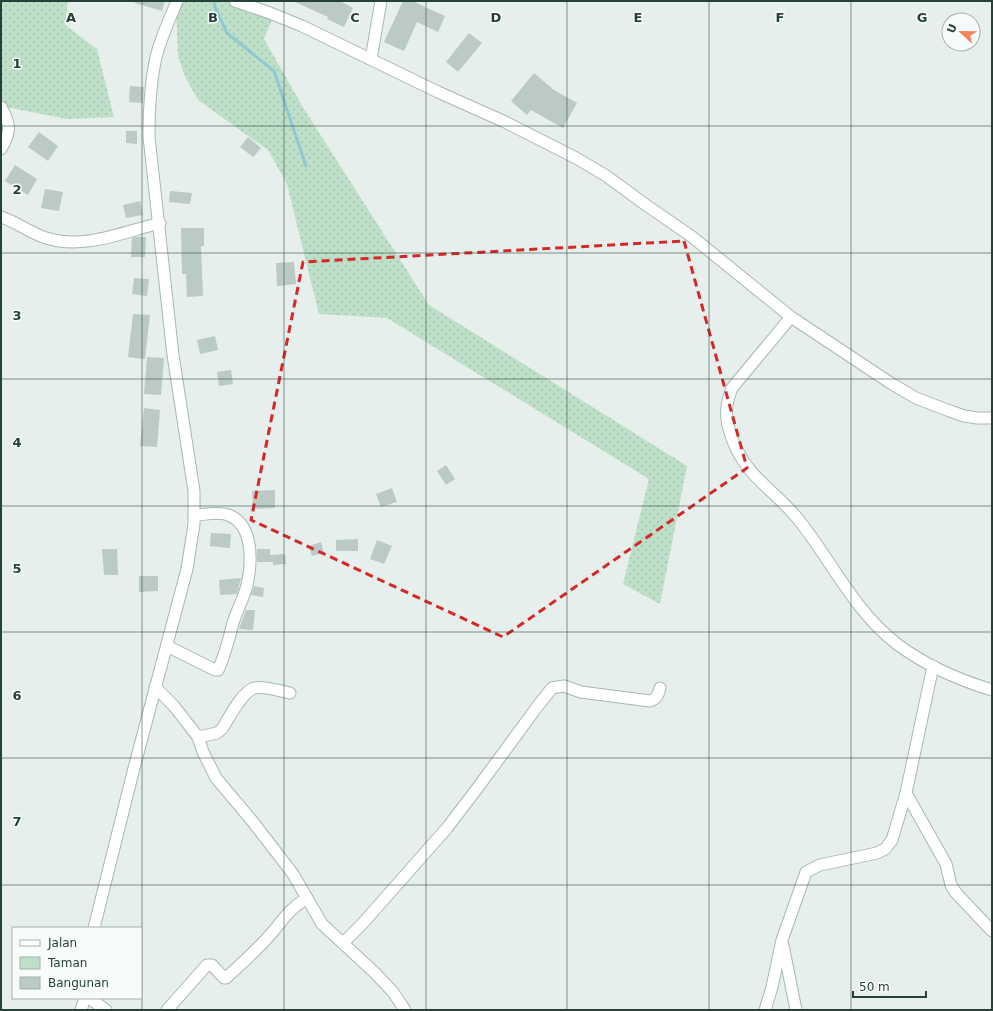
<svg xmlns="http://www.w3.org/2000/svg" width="993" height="1011" font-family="'DejaVu Sans',sans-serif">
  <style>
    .green { fill: url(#green-dots) }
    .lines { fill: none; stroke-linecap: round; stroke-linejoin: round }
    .stream { stroke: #8ec9d4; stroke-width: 3 }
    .building { fill: #bbcac4 }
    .minor-casing { stroke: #a8b8b2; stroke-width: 13 }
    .minor { stroke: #fff; stroke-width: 11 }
    .marked { fill: none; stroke: #d62828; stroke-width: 3; stroke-dasharray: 8 5; stroke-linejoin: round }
    .grid { fill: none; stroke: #24423a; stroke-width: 1; stroke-opacity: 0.55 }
    .grid-label { font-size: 13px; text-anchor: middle; font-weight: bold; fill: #24423a; stroke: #f7fbf9; stroke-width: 3; stroke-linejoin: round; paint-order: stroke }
  </style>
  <defs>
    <pattern id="green-dots" width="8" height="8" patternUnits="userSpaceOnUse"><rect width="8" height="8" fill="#bfe0c8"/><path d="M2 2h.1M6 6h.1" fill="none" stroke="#a4c1ad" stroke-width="1.8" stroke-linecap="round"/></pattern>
  </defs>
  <rect width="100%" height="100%" fill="#e6efeb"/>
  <g class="green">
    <polygon points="1,1 68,1 65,25 97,49 114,117 67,119 1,106"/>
    <polygon points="178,1 243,1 275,12 264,39 304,109 429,305 687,466 660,604 623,584 649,479 387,318 319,314 287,184 268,150 198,100 185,77 178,56 176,7"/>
  </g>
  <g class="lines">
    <polyline class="stream" points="215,1 214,5 227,33 274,71 306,166"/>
  </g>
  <g class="building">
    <polygon points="135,1 165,1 162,11 135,3"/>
    <polygon points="293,1 340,1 353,8 344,27 327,19 328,17"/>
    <polygon points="403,1 412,1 445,16 438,32 417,22 404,51 384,42"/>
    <polygon points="469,33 482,43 458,72 446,62"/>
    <polygon points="534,73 554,90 577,103 563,128 531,110 527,115 511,101"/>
    <polygon points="130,86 144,87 143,103 129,102"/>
    <polygon points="126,131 137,131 137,144 126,143"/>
    <polygon points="39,132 58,146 48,161 28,147"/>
    <polygon points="248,137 261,148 253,157 240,147"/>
    <polygon points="15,165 37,179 28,195 5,181"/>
    <polygon points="45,189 63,192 59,211 41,208"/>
    <polygon points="170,191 192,193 190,204 169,202"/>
    <polygon points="140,201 143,215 126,218 123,205"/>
    <polygon points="181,228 204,228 204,246 201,246 203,296 187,297 186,274 182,274"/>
    <polygon points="136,237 146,237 145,257 131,257 132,238"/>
    <polygon points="294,262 296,284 277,286 276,263"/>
    <polygon points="134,278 149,279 147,296 132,294"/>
    <polygon points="133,314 150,315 145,359 128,357"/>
    <polygon points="215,336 218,350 200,354 197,340"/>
    <polygon points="147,357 164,358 161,395 144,394"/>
    <polygon points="231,370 233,384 219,386 217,372"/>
    <polygon points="144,408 160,410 157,447 140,446"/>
    <polygon points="446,465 455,479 446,485 437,471"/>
    <polygon points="392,488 397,502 381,507 376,494"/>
    <polygon points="275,490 275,508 253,509 252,491"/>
    <polygon points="211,533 231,534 230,548 210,546"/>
    <polygon points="358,539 358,551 336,551 336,540"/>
    <polygon points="377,540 392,546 384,564 370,559"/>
    <polygon points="321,542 324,553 312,556 309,546"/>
    <polygon points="102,549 117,549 118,575 104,575"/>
    <polygon points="257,549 270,549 270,555 285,554 286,564 273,565 273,562 257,562"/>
    <polygon points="139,576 158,576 158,591 139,592"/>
    <polygon points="241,578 237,594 220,595 219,580"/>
    <polygon points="254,586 264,588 263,597 251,595"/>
    <polygon points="246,610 255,610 253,630 239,629"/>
  </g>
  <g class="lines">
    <defs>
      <g id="minor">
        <polyline points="235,1 270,13 302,26 438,92 503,121 576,158 605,175 646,205 691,236 791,317 892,384 916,398 947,410 964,416 977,418 992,418"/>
        <polyline points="371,59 381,1"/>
        <path d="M1,107C11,125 11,132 1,149"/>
        <path d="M1,217C17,222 30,233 46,238C84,250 123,232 160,223"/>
        <path d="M791,317L732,388C723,409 726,425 735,446C750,479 776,492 798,519C831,560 854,611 897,644C925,665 959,680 992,690"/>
        <path d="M167,646L215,670H218C225,656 229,638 233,623C237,610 244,598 247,585C252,563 254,524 228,515C218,511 204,515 194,515"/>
        <polyline points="155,687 174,706 198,737 203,752 216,778 253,822 293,874 322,924 374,972 393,992 405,1010"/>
        <path d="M198,737L217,733L222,729C229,718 241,693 254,688C262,686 282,691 290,693"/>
        <polyline points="906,793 946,864 951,885 956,893 992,931"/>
        <path d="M94,928L134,768L187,569L194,524V491L173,355L149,137C149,112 150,87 155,62C159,41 169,21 177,1"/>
        <path d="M343,943L363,923L447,828L476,790L537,707L552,688L564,686L581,692L650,701C657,699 658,695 660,688"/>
        <polyline points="783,945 796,1010"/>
        <polyline points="89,998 106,1010"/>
        <polyline points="81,1010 85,998"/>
        <path d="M167,1010L207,965H212L224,978H226C241,964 257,950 270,935C284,919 288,910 307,898"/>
        <polyline points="765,1010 772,987 782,940 806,872 820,865 877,853 885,849 892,840 906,793 933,666"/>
      </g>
    </defs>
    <use href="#minor" class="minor-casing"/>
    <use href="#minor" class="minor"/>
  </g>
  <path class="marked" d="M684,241L747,468L503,637L251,520L303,262Z"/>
  <path class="grid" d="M142,1V1010M284,1V1010M426,1V1010M567,1V1010M709,1V1010M851,1V1010M1,126H992M1,253H992M1,379H992M1,506H992M1,632H992M1,758H992M1,885H992"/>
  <g class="grid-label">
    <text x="71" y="22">A</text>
    <text x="213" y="22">B</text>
    <text x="355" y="22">C</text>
    <text x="496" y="22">D</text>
    <text x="638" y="22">E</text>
    <text x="780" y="22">F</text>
    <text x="922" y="22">G</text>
    <text x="17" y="68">1</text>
    <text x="17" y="194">2</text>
    <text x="17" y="320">3</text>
    <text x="17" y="447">4</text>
    <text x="17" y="573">5</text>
    <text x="17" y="700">6</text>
    <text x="17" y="826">7</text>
  </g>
  <rect width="993" height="1011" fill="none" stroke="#24423a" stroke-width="4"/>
  <rect x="12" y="927" width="130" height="72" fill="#f7fbf9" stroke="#a3b1ad"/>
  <rect x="20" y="940" width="20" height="6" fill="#ffffff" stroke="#a3b1ad"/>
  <text x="48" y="947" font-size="12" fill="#24423a">Jalan</text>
  <rect x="20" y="957" width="20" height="12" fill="#bfe0c8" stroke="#a3b1ad"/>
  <text x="48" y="967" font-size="12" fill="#24423a">Taman</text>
  <rect x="20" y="977" width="20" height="12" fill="#bbcac4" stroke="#a3b1ad"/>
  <text x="48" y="987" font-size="12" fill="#24423a">Bangunan</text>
  <g transform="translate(961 32) rotate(292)"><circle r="19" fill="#f7fbf9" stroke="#a3b1ad"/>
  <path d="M0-3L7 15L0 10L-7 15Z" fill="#f4845f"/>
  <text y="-6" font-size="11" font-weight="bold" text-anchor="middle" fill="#24423a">U</text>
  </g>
  <path d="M853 991v6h73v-6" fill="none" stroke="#24423a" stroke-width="2"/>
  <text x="859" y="991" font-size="12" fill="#24423a" stroke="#f7fbf9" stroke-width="3" paint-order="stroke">50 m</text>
</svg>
